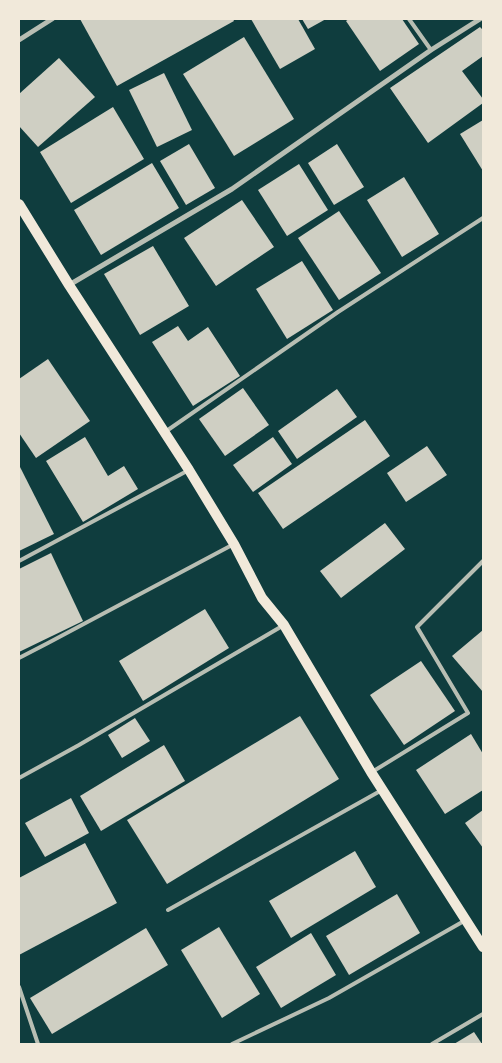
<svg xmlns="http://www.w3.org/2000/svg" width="502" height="1063" font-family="'Asap Condensed',sans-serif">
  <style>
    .building { fill: #cfcfc3 }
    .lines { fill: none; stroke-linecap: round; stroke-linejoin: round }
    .service { stroke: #b8beb3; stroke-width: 4 }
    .minor { stroke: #b8beb3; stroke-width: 5 }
    .secondary { stroke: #f1e9da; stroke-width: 10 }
  </style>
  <rect width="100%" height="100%" fill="#0f3d3e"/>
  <g class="building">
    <polygon points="80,19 233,19 234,21 117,86"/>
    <polygon points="251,19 298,19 315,49 280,69"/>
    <polygon points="302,19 326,19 308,29"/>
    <polygon points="349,19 402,19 419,44 380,71 346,21"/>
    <polygon points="480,27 483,30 483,56 462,71 483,99 483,103 428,143 390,88"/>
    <polygon points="244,37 294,119 234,156 183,74"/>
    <polygon points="59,58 95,97 38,147 19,126 19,94"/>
    <polygon points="164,73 192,130 157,147 129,90"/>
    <polygon points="113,107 144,159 71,203 40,152"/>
    <polygon points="483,120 483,171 460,134"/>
    <polygon points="189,144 215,188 186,205 160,161"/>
    <polygon points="337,144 364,187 334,205 308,163"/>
    <polygon points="152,163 179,208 101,255 74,210"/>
    <polygon points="299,164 328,210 287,236 258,190"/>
    <polygon points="404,177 439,234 402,257 367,200"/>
    <polygon points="242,200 274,247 216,286 184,238"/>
    <polygon points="339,211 381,273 339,300 298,238"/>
    <polygon points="153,246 189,306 140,335 104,274"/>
    <polygon points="302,261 333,310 287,339 256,289"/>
    <polygon points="178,326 188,341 208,327 240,376 193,406 152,342"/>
    <polygon points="48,359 90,421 36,458 19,433 19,379"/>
    <polygon points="243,388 269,425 225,456 199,419"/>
    <polygon points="337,389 357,417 297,459 278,431"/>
    <polygon points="365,420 390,456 283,529 258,493"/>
    <polygon points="85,437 108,476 124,466 138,489 83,522 46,461"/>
    <polygon points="273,437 292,464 253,492 233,465"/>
    <polygon points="427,446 447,475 406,502 387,473"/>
    <polygon points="19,465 54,534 19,551"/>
    <polygon points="385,523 405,549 341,598 320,571"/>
    <polygon points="51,553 83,621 19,652 19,569"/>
    <polygon points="205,609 229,648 143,701 119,661"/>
    <polygon points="483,630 483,692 452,656"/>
    <polygon points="421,661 455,711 404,745 370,695"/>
    <polygon points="300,716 339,779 167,884 127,820"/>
    <polygon points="135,718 150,741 122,758 108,735"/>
    <polygon points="471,734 483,754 483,790 445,814 416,770"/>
    <polygon points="164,745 185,781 101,831 80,796"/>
    <polygon points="71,798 89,833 45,857 25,823"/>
    <polygon points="483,810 483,848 465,823"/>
    <polygon points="85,843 117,903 19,955 19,878"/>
    <polygon points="355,851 376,887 291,938 269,901"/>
    <polygon points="397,894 420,933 349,975 326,936"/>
    <polygon points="219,927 260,994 222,1018 181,950"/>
    <polygon points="146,928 168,965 52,1034 30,998"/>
    <polygon points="311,933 336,975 281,1008 256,967"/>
    <polygon points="474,1032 482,1044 454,1044"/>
  </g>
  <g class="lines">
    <g class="service">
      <polyline points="409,19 431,50"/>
      <polyline points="165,432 338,312 483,218"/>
      <polyline points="19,561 187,471"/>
      <polyline points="19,658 48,643 234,544"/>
      <polyline points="372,772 468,713 417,627 483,561"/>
      <polyline points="19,778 79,745 284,625"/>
      <polyline points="168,910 382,790"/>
      <polyline points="19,987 38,1044"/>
      <polyline points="232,1044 329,998 464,921"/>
      <polyline points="432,1044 483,1014"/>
    </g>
    <g class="minor">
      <polyline points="19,40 52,19"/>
      <polyline points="69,285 232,189 431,50 480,19"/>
    </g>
    <polyline class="secondary" points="19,204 69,285 189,470 234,544 262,598 284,625 371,772 483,947"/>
  </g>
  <rect width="502" height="1063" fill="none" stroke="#f1e9da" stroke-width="40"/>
</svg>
